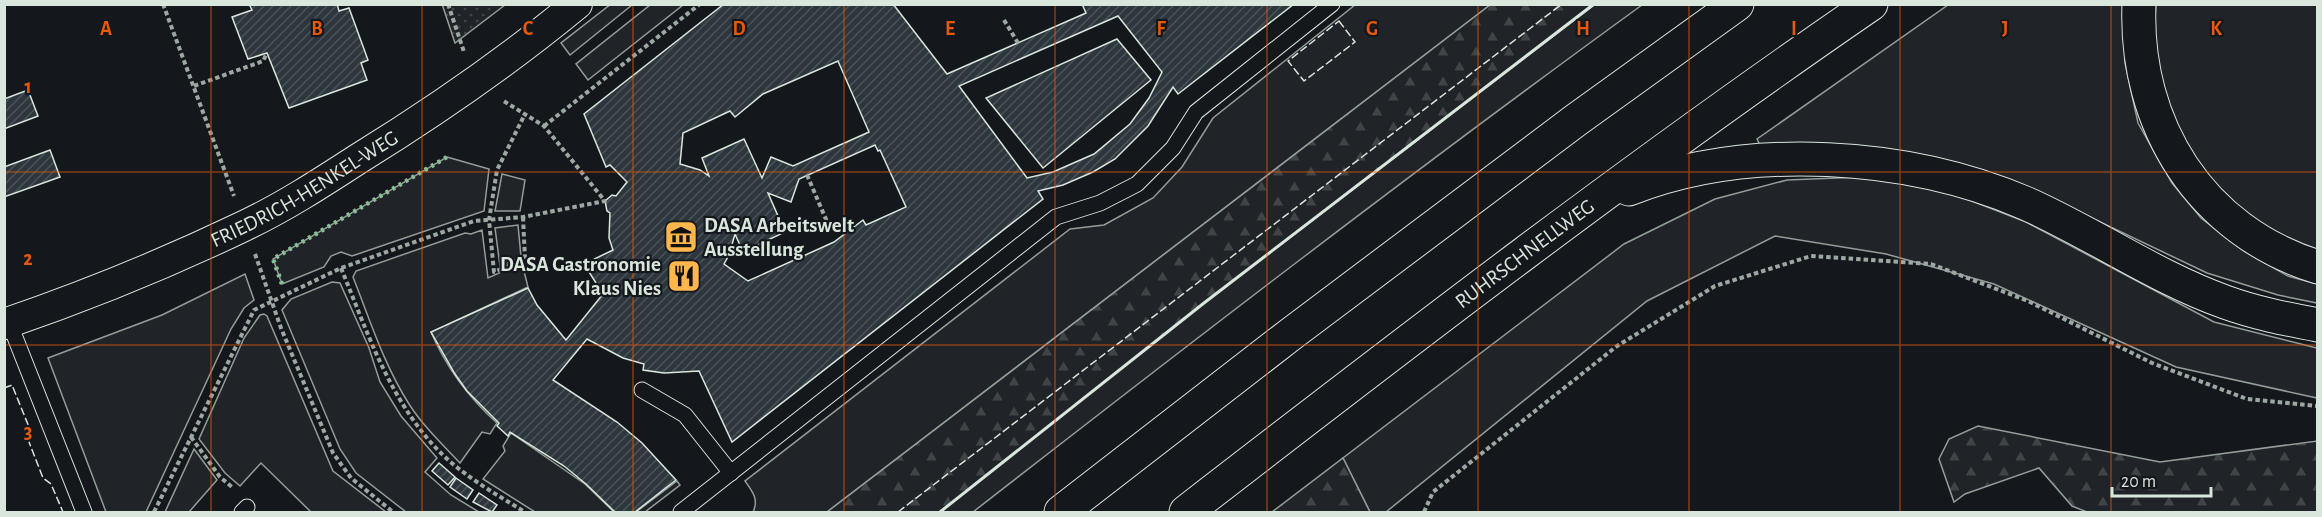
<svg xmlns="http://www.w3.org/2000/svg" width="2322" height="517" font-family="'Alegreya Sans',sans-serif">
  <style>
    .green { fill: #202428; stroke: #939e99; stroke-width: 1.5 }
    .forest { fill: url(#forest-firs); stroke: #939e99; stroke-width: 1.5 }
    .park { fill: url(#park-dots); stroke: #939e99; stroke-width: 1.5 }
    .building { fill: url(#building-hatch); stroke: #d8e6dc; stroke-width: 1.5; fill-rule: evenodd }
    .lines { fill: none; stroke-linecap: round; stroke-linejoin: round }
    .lane-casing { stroke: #d8e6dc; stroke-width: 17 }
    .street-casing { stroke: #d8e6dc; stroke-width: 32 }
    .highway-casing { stroke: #d8e6dc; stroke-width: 35 }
    .path { stroke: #9da8a2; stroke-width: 4; stroke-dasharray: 4.5 3; stroke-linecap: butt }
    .lane { stroke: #14181c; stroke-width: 15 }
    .street { stroke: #14181c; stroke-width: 30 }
    .highway { stroke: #14181c; stroke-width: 33 }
    .hedge { stroke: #8ac095; stroke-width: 4.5; stroke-dasharray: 3 4.5; stroke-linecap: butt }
    .fence { stroke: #d8e6dc; stroke-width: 1.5; stroke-dasharray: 8 3; stroke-linecap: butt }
    .wall { stroke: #d8e6dc; stroke-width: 3 }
    .grid { fill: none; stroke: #e8590c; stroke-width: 1.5; stroke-opacity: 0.55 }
    .labels { text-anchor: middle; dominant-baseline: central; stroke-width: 4.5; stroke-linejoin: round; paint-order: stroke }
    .street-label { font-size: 21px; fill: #d8e6dc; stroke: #14181c }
    .poi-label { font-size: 21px; font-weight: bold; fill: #d8e6dc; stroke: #14181c; text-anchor: start }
    .grid-label { font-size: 20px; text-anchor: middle; font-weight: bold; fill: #e8590c; stroke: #14181c; stroke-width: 4.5; stroke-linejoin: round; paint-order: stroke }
  </style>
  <defs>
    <pattern id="forest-firs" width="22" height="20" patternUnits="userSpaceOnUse" patternTransform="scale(1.5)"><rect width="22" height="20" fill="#202428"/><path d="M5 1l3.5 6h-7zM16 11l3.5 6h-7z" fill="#404447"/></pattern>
    <pattern id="park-dots" width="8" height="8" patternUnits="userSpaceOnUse" patternTransform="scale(1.5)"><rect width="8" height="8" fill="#202428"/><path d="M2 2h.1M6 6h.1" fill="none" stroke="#404447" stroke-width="1.8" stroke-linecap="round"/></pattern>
    <pattern id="building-hatch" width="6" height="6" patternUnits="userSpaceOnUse" patternTransform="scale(1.5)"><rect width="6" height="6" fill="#2c363c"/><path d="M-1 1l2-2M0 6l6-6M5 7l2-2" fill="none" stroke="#4a5358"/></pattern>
  </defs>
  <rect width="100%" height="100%" fill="#14181c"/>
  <g class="green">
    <polygon points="611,4 632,5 570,55 561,43"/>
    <polygon points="650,5 683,5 588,80 576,64"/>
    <path d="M1355,5H1490L827,512H753C759,500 753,492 745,481L1070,229L1104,225L1153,198L1182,167L1213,118Z"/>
    <path d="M1594,5H1642C1416,169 1194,340 973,512H940L1204,303Z"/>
    <polygon points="1948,5 2123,5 2125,63 2138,123 2172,183 2201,218 2244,251 2288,276 2317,284 2317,303 2278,295 2207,273 2050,198 1972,167 1899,151 1764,153 1757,139"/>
    <path d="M2156,5H2317V254C2300,245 2280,238 2264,227C2189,179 2147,93 2156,5Z"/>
    <polygon points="447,157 489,169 484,211 352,256 341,252 331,256 324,267 282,284 273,259"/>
    <polygon points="502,174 525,180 520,211 495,211"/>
    <polygon points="1861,177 1941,189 2026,222 2214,322 2317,348 2317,398 2176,367 1994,284 1886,254 1775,236 1647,301 1386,512 1370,512 1343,458 1624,244 1715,199 1787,180"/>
    <polygon points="518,225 521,257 500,266 495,228"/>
    <path d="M482,230L488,278L522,263L528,287L431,332C446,367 469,398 497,423L490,434L482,432L460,463C442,444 423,426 409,404C384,365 370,320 353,277L356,271L465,233L471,234Z"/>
    <polygon points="245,274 254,300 244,308 231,329 146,512 106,512 48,358 162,315"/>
    <polygon points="332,282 340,283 369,348 380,382 401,416 437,458 425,472 451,495 479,512 406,512 356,473 340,449 282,310 291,299"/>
    <polygon points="264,314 267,316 333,471 386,512 311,512 261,463 240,486 225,473 199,439 244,338 260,315"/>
    <polygon points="511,433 585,484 614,512 535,512 483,479 505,451 503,446"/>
    <polygon points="194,449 217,480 189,512 165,512"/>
    <polygon points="677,481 680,485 645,512 636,512"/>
  </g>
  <g class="forest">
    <polygon points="1490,5 1594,5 1204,303 940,512 827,512"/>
    <polygon points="1978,426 2160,462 2317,441 2317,512 2087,512 2072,506 2039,468 1965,494 1954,502 1939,459 1949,439"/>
    <polygon points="1343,458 1370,512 1272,512"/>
  </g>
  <polygon class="park" points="442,4 505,4 505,5 455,43"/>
  <g class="building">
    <polygon points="249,4 337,4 339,11 349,8 368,60 361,63 367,80 289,108 267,53 248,59 232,17 252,10"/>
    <path d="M724,4H893L947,74L1086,13L1082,4H1294L1178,94L1173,87L1148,126L1115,159L1093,172L1063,185L1038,191L1043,199L732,442L699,371L664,373L643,370L644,364L623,358L587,339L553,380L617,422L642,443L676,480L635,512H615L586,484L564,466L510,432L508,436L497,426L499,423L467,391L455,374L431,332L528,288L537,305L566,340L603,294L584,264L613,250L609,238L610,213L607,211L605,201L612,195L616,196L627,182L610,165L606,167L584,114ZM1118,16L1162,72L1149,98L1130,124L1094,154L1053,172L1027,178L959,86ZM838,61L869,132L793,166L771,157L762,178L744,139L702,158L709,176L700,170L680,164L683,133L730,111L735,117L763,94ZM875,145L878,151L880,150L906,207L866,225L863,220L834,242L748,281L724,264L729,255L735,234L743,252L785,232L768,193L791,202L799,179Z"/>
    <polygon points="1117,39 1151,80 1043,168 986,98"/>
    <polygon points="28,90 38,116 4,129 4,99"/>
    <polygon points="50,150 60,177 4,197 4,167"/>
    <polygon points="439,463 455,477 448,485 432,471"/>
    <polygon points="456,478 473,490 467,499 450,487"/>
    <polygon points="479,493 497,505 492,512 473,502"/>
  </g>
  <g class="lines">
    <defs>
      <g id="lane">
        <polyline points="9,322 84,512"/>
        <polyline points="642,390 685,415 731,473"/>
        <polyline points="242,512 247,507"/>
        <polyline points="681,512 1056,217 1100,203 1137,184 1173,148 1196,112 1332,4"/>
      </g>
      <g id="street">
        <path id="s1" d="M4,324C86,296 167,263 244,226C284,207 321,183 358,159C434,112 508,61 577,4"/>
      </g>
      <g id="highway">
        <path d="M2139,4C2134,125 2201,231 2318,267"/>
        <path d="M1629,189C1748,142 1908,153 2025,203C2093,233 2155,277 2225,302C2255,313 2286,319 2318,325"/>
        <polyline points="1061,512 1291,334 1576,120 1737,4"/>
        <path id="s2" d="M1186,512C1411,338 1636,165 1871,4"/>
      </g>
    </defs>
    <use href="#lane" class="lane-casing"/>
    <use href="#street" class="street-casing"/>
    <use href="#highway" class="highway-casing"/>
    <g class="path">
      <polyline points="163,4 234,196"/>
      <polyline points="448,4 464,52"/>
      <polyline points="1004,20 1018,43"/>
      <polyline points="194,86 263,61 267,53"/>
      <polyline points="544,126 700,4"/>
      <polyline points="807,175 828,224"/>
      <polyline points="523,217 525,259 494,272 489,220 497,170 525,114"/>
      <polyline points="255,254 281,328 333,453 351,478 393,512"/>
      <path d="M341,268C367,331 388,396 435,447C460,474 494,493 525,512"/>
      <polyline points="191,437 220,477 232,487"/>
      <polyline points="154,512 254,310 341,268 474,221 523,217 605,201 544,126 502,100"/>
      <polyline points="1424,512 1433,492 1617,346 1715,286 1811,256 1931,264 2028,301 2152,363 2247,399 2318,406"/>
    </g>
    <use href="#lane" class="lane"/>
    <use href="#street" class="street"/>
    <use href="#highway" class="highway"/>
    <polyline class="hedge" points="282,284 273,259 447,157"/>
    <g class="fence">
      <polygon points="1339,21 1355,42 1304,81 1288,61"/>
      <polyline points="4,388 12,385 31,432 29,442 43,478 51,484 63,512"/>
      <polyline points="898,512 1562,4"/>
    </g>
    <polyline class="wall" points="940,512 1204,303 1594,4"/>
  </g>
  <path class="grid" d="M211,4V512M422,4V512M633,4V512M844,4V512M1055,4V512M1267,4V512M1478,4V512M1689,4V512M1900,4V512M2111,4V512M4,172H2318M4,345H2318"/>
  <defs>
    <symbol id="museum-square" viewBox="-11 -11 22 22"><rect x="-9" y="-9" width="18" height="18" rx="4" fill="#ffb74d" stroke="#14181c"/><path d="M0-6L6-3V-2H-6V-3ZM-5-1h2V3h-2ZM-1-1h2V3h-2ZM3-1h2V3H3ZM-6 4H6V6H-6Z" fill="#111"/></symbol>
    <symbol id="restaurant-square" viewBox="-11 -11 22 22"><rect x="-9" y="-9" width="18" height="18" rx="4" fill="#ffb74d" stroke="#14181c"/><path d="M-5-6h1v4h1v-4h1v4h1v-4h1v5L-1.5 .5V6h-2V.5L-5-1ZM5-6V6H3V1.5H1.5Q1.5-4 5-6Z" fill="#111"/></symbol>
  </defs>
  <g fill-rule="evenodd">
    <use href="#museum-square" x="662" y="218" width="38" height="38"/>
    <use href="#restaurant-square" x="665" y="257" width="38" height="38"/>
  </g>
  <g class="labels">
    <g class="street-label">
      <text stroke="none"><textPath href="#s1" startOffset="330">FRIEDRICH-HENKEL-WEG</textPath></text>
      <text stroke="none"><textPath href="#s2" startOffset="426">RUHRSCHNELLWEG</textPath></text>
    </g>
    <g class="poi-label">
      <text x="704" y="225">DASA Arbeitswelt<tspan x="704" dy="24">Ausstellung</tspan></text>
      <text x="661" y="264" text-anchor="end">DASA Gastronomie<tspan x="661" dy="24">Klaus Nies</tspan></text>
    </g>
  </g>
  <g class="grid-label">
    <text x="106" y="35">A</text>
    <text x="317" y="35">B</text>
    <text x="528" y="35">C</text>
    <text x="739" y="35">D</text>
    <text x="950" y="35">E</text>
    <text x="1161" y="35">F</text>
    <text x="1372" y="35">G</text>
    <text x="1583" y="35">H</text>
    <text x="1794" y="35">I</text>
    <text x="2005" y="35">J</text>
    <text x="2216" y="35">K</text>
    <text x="28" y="93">1</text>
    <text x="28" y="265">2</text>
    <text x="28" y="438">3</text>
  </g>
  <rect width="2322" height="517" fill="none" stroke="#d8e6dc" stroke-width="12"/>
  <path d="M2112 487v9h99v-9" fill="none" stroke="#d8e6dc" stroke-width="3"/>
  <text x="2121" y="487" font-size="18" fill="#d8e6dc" stroke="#14181c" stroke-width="4.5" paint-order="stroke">20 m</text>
</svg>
